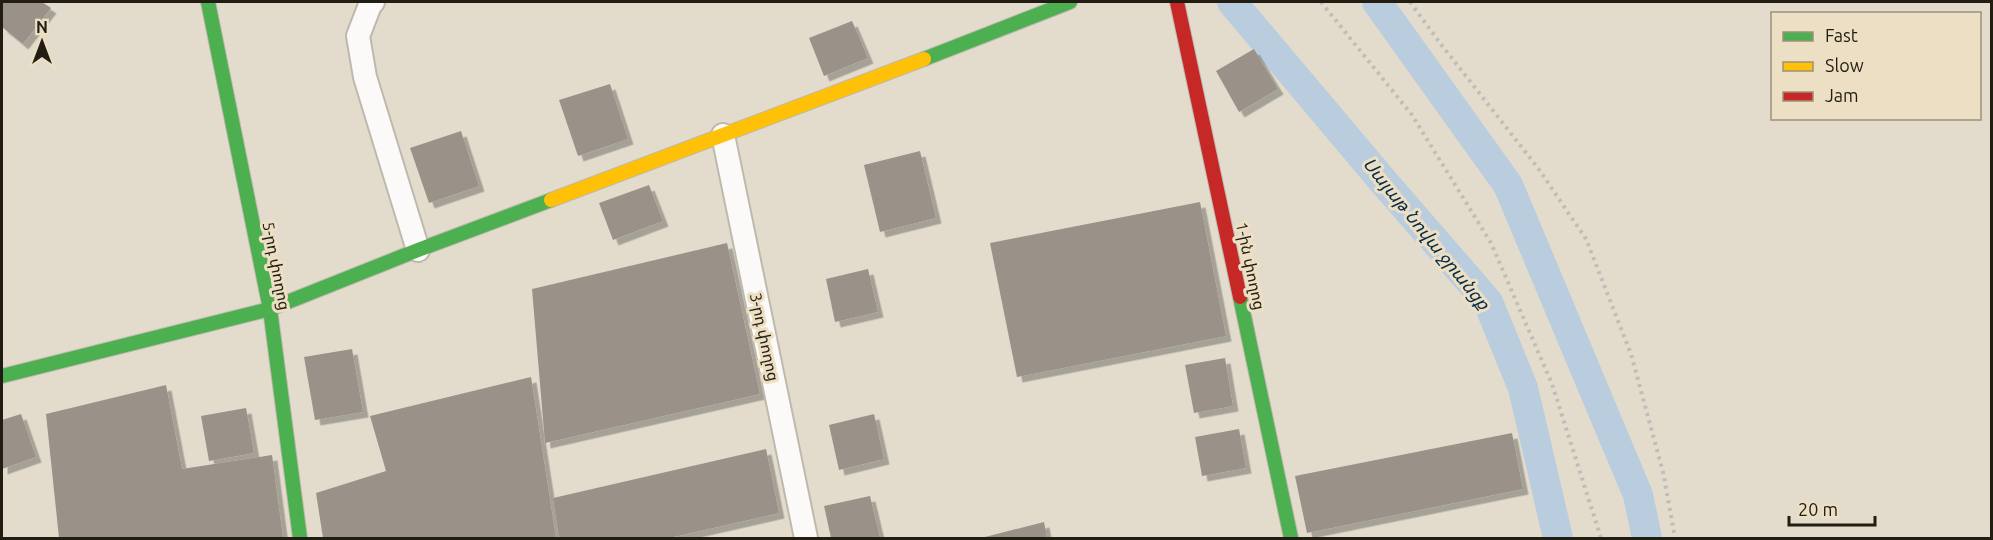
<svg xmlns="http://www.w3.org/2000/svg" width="1993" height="540" font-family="Ubuntu,'Noto Sans Armenian',sans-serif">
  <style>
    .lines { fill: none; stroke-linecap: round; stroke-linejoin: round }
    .canal { stroke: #bacdde; stroke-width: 30 }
    .building { fill: #9a9289; filter: url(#shadow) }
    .street-casing { stroke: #bfb9ad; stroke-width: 26 }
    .fast-casing { stroke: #bfb9ad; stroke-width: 16 }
    .slow-casing { stroke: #bfb9ad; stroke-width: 16 }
    .jam-casing { stroke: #bfb9ad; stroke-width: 16 }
    .path { stroke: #c0bdb8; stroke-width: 4; stroke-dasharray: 3 4.5; stroke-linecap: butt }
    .street { stroke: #fbfaf8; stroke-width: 22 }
    .fast { stroke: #4caf50; stroke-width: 14 }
    .slow { stroke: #ffc107; stroke-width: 14 }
    .jam { stroke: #c62828; stroke-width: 14 }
    .labels { text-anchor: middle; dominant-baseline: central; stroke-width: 6; stroke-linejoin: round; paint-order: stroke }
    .street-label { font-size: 16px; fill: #221d12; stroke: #eddfc3 }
    .water-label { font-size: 18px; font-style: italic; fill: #062b49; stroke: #eddfc3 }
  </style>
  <defs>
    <filter id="shadow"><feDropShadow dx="5.5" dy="5.5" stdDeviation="0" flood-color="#0004"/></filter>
  </defs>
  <rect width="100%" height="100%" fill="#e3dccd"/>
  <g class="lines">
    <g class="canal">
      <polyline points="1232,2 1382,180 1488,302 1523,388 1558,538"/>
      <polyline points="1377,2 1508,185 1638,495 1647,538"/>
    </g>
  </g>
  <g class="building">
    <polygon points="4,2 42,2 51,8 23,44 2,27 2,4"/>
    <polygon points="852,21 868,58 824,76 809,38"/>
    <polygon points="1254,49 1278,89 1239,112 1216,71"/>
    <polygon points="610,84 628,139 578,156 559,100"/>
    <polygon points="461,131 479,186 429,203 410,148"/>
    <polygon points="920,151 936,218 880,232 864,165"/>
    <polygon points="649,185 663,221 613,240 599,203"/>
    <polygon points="1200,202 1226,336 1017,377 990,243"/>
    <polygon points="727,243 760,394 545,443 532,289"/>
    <polygon points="868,269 878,312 835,322 826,279"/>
    <polygon points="352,349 363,412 315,420 304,357"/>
    <polygon points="1225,358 1233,406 1194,413 1185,365"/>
    <polygon points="531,377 556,538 323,538 316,493 386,471 370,416"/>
    <polygon points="166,385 182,469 272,455 283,538 59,538 46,414"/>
    <polygon points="246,408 254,453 209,461 201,416"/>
    <polygon points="21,414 36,457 2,469 2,420"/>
    <polygon points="874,414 884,459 839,470 829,425"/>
    <polygon points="1239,429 1246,468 1202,476 1195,437"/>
    <polygon points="1512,433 1523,489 1307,533 1295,476"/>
    <polygon points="766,449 779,513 669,538 559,538 553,498"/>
    <polygon points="870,496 880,538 831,538 824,506"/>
    <polygon points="1044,522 1047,538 981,538"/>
  </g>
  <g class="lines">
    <defs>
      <g id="street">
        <polyline points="373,2 370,5 358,36 365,77 418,250"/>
        <polyline points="723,135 806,538"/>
      </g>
      <g id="fast">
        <polyline points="208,2 270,309 300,538"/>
        <polyline points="924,59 1070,2"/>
        <polyline points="1240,297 1291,538"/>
        <polyline points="2,376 270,309 418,250 551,200"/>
      </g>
      <polyline id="slow" points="551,200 924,59"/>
      <polyline id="jam" points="1177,2 1240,297"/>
    </defs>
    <use href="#street" class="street-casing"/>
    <use href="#fast" class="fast-casing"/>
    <use href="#slow" class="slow-casing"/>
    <use href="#jam" class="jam-casing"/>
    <g class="path">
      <polyline points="1321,2 1412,115 1491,243 1552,384 1601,538"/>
      <polyline points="1410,2 1440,43 1538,168 1586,239 1631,354 1663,472 1675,538"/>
    </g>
    <use href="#street" class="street"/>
    <use href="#fast" class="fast"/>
    <use href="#slow" class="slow"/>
    <use href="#jam" class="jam"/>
  </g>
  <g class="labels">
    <g class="street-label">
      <text transform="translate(277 266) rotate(79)">5-րդ փողոց</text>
      <text transform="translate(1251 266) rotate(78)">1-ին փողոց</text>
      <text transform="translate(765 337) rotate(78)">3-րդ փողոց</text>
    </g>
    <g class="water-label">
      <text transform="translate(1427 233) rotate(51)">Սայաթ Նովա ջրանցք</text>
    </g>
  </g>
  <rect width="1993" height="540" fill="none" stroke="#221d12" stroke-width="6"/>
  <rect x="1771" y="12" width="210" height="108" fill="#eddfc3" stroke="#9c917c" stroke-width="1.5"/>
  <rect x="1783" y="32" width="30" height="9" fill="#4caf50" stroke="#9c917c" stroke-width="1.5"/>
  <text x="1825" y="42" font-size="18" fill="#221d12">Fast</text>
  <rect x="1783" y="62" width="30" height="9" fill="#ffc107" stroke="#9c917c" stroke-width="1.5"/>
  <text x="1825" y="72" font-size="18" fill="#221d12">Slow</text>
  <rect x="1783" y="92" width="30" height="9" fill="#c62828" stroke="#9c917c" stroke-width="1.5"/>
  <text x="1825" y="102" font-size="18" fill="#221d12">Jam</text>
  <g transform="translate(42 42)" stroke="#eddfc3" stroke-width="4.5" paint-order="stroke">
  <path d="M0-4.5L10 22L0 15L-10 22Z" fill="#221d12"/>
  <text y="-9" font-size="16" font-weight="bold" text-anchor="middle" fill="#221d12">N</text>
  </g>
  <path d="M1789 516v9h86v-9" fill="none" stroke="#221d12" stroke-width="3"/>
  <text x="1798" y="516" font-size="18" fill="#221d12" stroke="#eddfc3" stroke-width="4.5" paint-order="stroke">20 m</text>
</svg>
